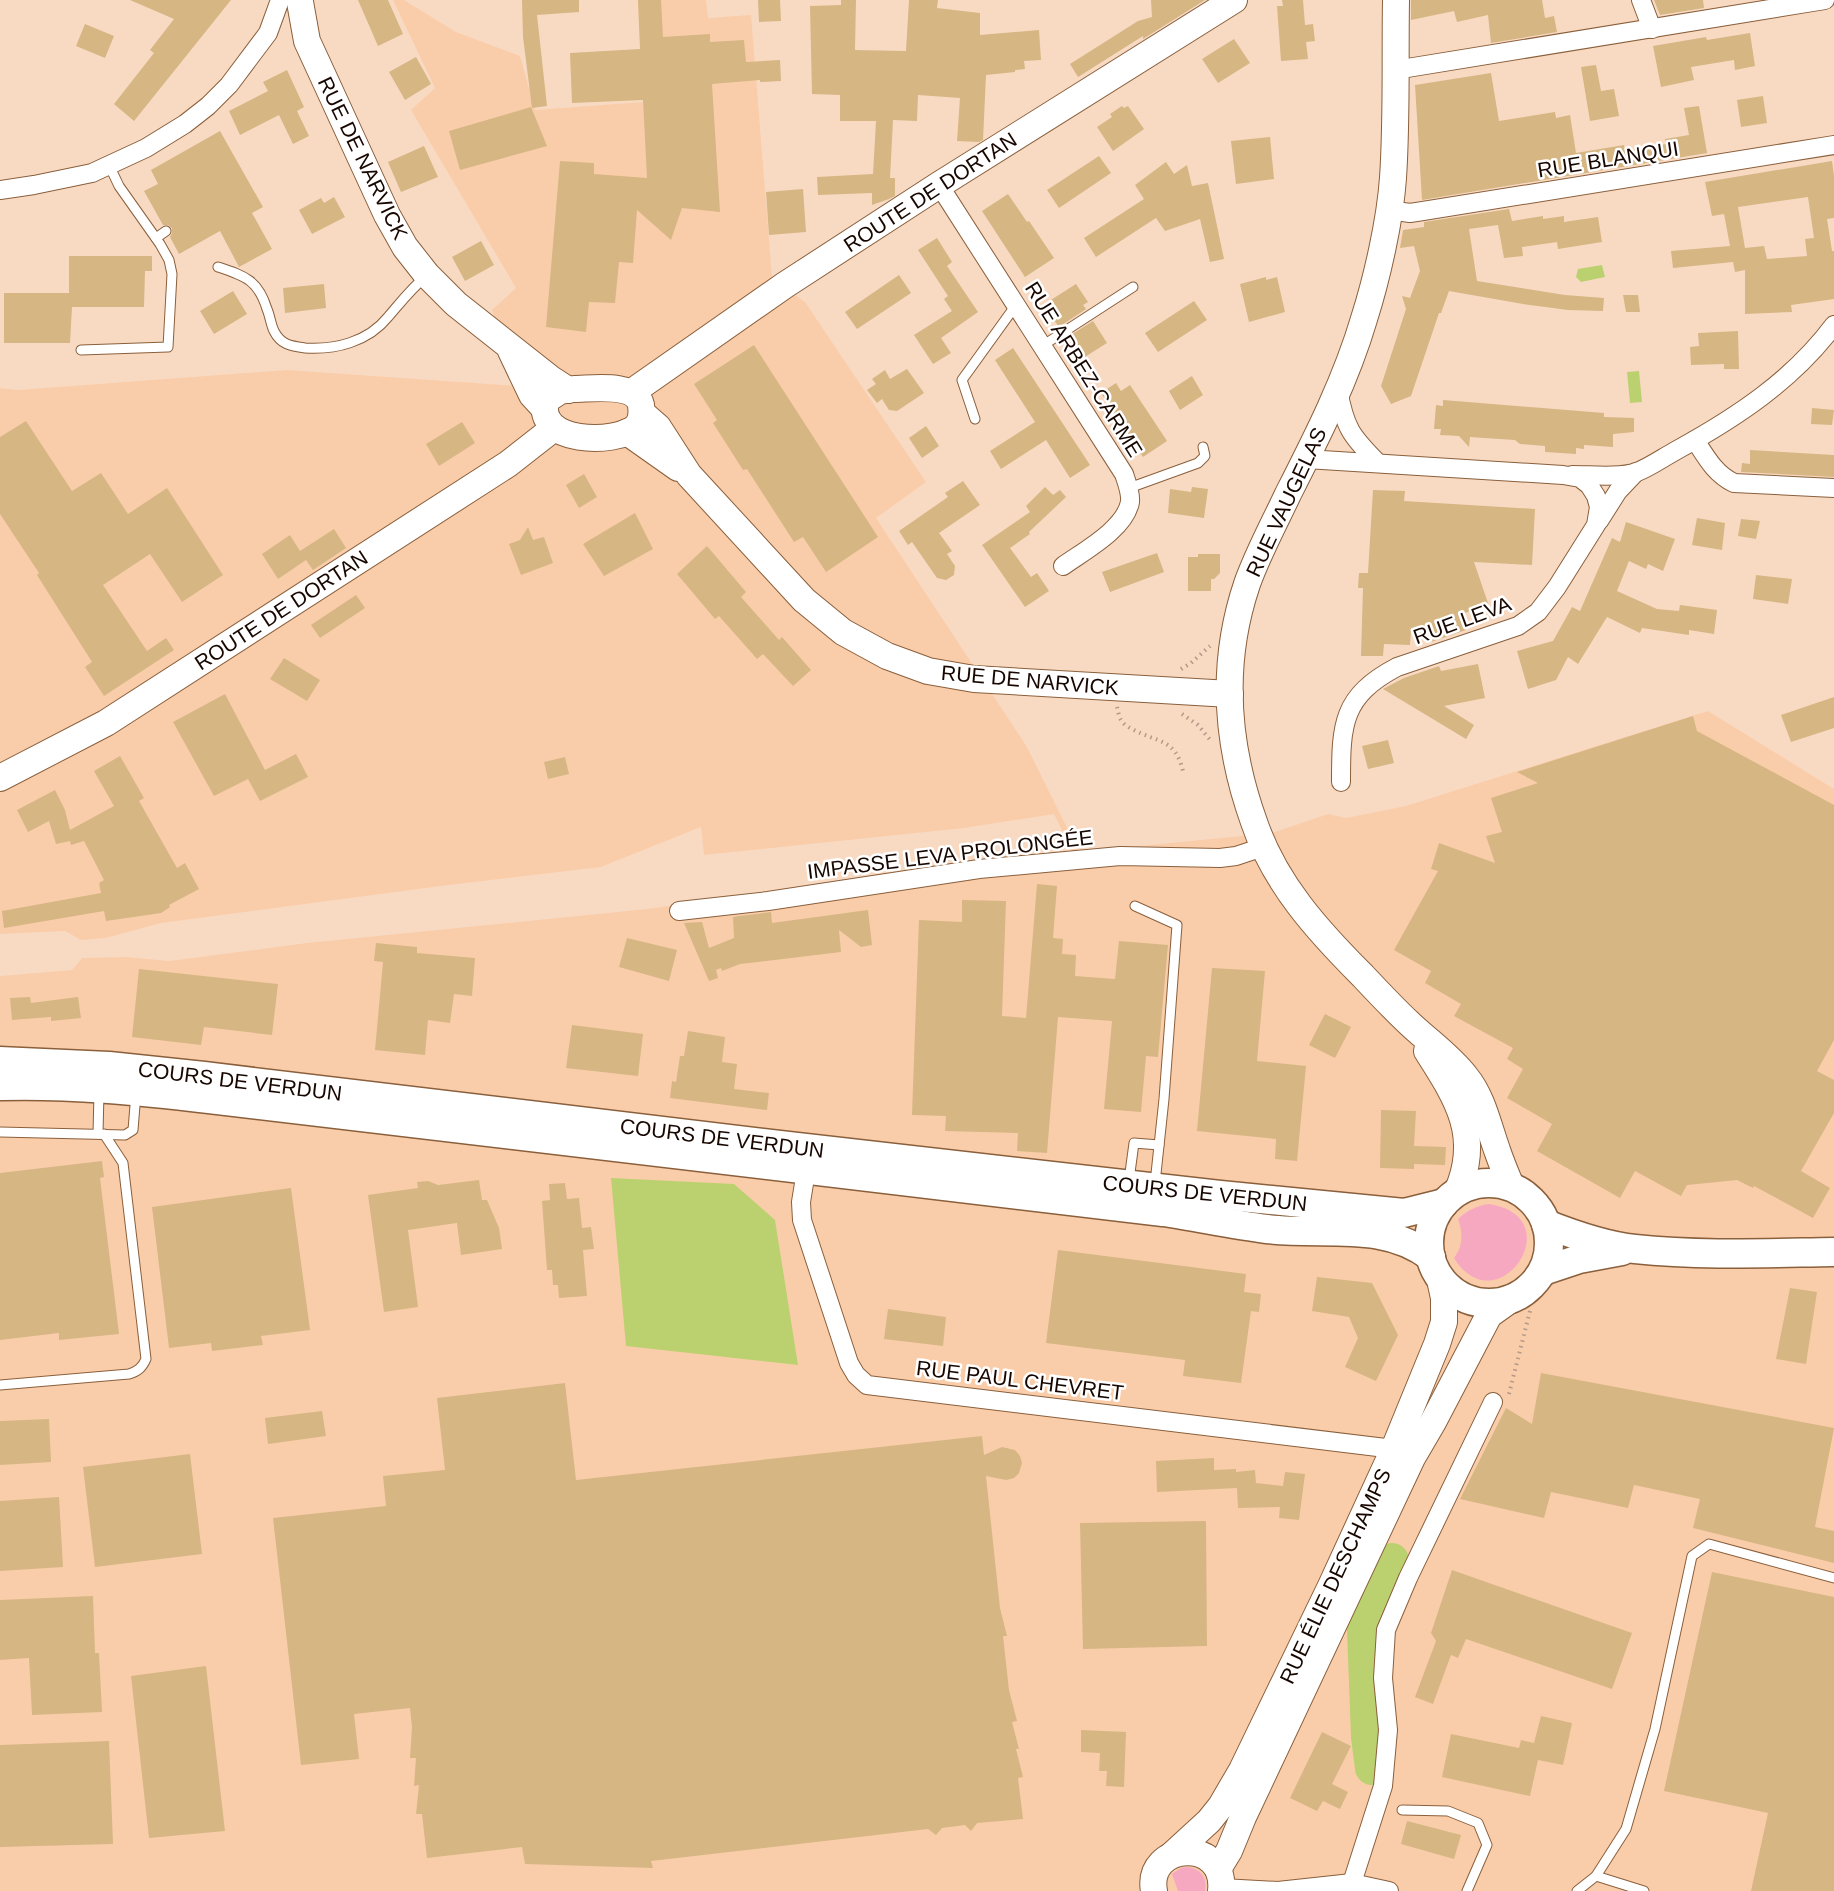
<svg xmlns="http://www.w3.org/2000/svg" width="1834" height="1891" font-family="Arial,sans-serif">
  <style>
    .built { fill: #facdaa }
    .green { fill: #f7a8c1 }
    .water { fill: #bbd170 }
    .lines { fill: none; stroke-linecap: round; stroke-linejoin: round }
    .river { stroke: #bbd170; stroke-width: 34 }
    .building { fill: #d6b683; fill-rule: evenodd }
    .lane-casing { stroke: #8a5f3b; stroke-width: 11 }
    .street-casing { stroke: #8a5f3b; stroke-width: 20 }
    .secondary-casing { stroke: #8a5f3b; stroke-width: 28 }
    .primary-casing { stroke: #8a5f3b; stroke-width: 31 }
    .path { stroke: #b39987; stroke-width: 4; stroke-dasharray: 1.5 4.5; stroke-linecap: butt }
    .lane { stroke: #fff; stroke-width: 9 }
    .street { stroke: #fff; stroke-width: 18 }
    .secondary { stroke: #fff; stroke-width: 26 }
    .primary { stroke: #fff; stroke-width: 28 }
    .labels { text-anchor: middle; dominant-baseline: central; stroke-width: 5; stroke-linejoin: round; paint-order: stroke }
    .street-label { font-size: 21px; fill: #170700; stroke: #fff }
  </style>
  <rect width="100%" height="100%" fill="#f8dac3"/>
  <polygon class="built" points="393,0 404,0 456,32 520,56 535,110 643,102 638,0 706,0 708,18 751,15 772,278 805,302 926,482 876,518 1027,747 1079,852 1272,833 1328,814 1346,818 1406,806 1708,711 1834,789 1834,1891 0,1891 0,976 72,970 82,958 127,957 169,961 307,943 647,909 898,874 1073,853 1054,814 964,828 704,855 701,827 601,867 433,887 161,923 106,938 81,940 65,931 0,934 0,388 18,390 287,370 518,386 492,310 516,288 411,110 435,88"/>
  <g class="green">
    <path d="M1489,1204C1573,1217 1497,1327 1454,1258C1463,1247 1463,1232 1458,1219C1468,1210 1476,1206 1489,1204Z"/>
    <path d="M1187,1867C1200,1868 1208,1878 1205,1891H1178L1172,1874L1181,1868Z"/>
  </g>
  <g class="water">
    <polygon points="1602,265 1605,277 1581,282 1576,277 1578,269"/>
    <polygon points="1639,371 1642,402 1630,403 1627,372"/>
    <polygon points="611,1178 734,1184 775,1220 798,1365 626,1346"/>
  </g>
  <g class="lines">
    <polyline class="river" points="1372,1768 1368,1737 1364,1629 1375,1597 1392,1560"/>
  </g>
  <g class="building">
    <polygon points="130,0 231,0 134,121 114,104 154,53 150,50 174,19"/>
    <polygon points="358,0 388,0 403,34 378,46"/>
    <polygon points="522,0 579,0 579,12 537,15 547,106 532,108 523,37"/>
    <polygon points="638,0 661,0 663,37 710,34 710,42 744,40 746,62 780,60 781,81 760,82 760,80 712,84 720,212 682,208 671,240 637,210 633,263 619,262 615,303 589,302 586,332 546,327 560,161 594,163 594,174 647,178 643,100 572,103 570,53 640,49"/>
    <polygon points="758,0 780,0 781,21 759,22"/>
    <polygon points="841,0 856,0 855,50 906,51 909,0 938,0 937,8 980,13 980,35 1039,30 1041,60 1024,61 1025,69 1015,70 1015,72 986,75 983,140 979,142 957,141 960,98 918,95 917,121 893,120 890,178 895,178 895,196 889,199 872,205 872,193 818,195 817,177 873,174 876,121 840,121 840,95 812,94 810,6 841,5"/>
    <polygon points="1151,0 1205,0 1143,39 1143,36 1078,77 1070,64 1138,21 1152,17"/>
    <polygon points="1282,0 1303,0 1305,25 1313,24 1315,41 1306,42 1308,59 1281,61 1277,6 1283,6"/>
    <polygon points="1411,0 1542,0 1545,18 1554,16 1557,32 1491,43 1488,15 1457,22 1454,11 1411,20"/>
    <polygon points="1654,0 1703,0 1704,8 1660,15"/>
    <polygon points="85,24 114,36 105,58 76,46"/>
    <polygon points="1750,33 1755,66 1735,70 1734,60 1691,67 1694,80 1661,87 1653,46 1706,37 1707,40"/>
    <polygon points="1234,39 1250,63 1218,83 1202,59"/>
    <polygon points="416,57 431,84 405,100 389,72"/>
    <polygon points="1596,65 1601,91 1614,89 1619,116 1590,121 1581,67"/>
    <polygon points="287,70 304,107 297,111 309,136 293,144 279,115 240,135 229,111 268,91 263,82"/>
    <polygon points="1491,73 1499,121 1555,112 1556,118 1570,115 1576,153 1624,145 1625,151 1666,144 1665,139 1689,135 1684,108 1699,106 1707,153 1422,200 1415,85"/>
    <polygon points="1763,96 1767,123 1741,127 1737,100"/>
    <polygon points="1122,106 1124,108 1128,106 1144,129 1113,151 1097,127 1112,117 1110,114"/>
    <polygon points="531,107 547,146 460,170 449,131"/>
    <polygon points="220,131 263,207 252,213 272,249 239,267 220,231 179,254 170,237 172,233 172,228 168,225 163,225 144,191 158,184 151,170"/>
    <polygon points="1270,137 1274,179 1236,184 1231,141"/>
    <polygon points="424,146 438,177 401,192 388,162"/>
    <polygon points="1099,156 1111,173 1059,208 1047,190"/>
    <path d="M1832,161L1834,176V218L1827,219L1832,251H1834V299L1791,305L1792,312L1745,314V270L1735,272L1733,262L1673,268L1671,251L1730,246L1724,214L1712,216L1705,182ZM1808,197L1814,238L1805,239L1807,256L1767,259L1764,246L1745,248L1738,207Z"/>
    <polygon points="1166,162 1174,174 1187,165 1192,186 1208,183 1224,259 1210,262 1200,219 1165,231 1156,218 1096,257 1084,238 1144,199 1135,185"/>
    <polygon points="803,189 806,232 769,235 766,192"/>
    <polygon points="1008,194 1027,222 1029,221 1054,258 1025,277 982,211"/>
    <polygon points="334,197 345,217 312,234 299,210 321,198 324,203"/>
    <polygon points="1509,209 1512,221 1543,216 1543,219 1564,216 1564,222 1598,217 1602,242 1558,249 1557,242 1522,247 1523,256 1504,258 1498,225 1469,229 1477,281 1565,295 1604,298 1603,311 1568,310 1523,304 1449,291 1441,313 1439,313 1411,396 1391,404 1381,386 1406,309 1402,296 1410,298 1420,271 1414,246 1400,248 1403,230 1424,227 1424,222"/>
    <polygon points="937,238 952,262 947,266 978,312 941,338 951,353 933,364 914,335 952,311 944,299 948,296 918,250"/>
    <polygon points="481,241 494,265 465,281 452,257"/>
    <polygon points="69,256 152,256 152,271 145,271 144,307 72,307 70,343 4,343 4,293 69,293"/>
    <polygon points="899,275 911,293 857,329 845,312"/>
    <polygon points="1266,277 1266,280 1277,277 1285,312 1249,322 1240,284"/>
    <polygon points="324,284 326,308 285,313 283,288"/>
    <polygon points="1076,284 1088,302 1083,305 1086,309 1059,327 1043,305"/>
    <polygon points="233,291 247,314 214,334 200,311"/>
    <polygon points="1623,295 1638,295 1640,312 1626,312"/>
    <polygon points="1194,301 1207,320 1158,352 1145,333"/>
    <polygon points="1093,321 1107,343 1080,360 1066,338"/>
    <polygon points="1738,331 1739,369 1724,369 1724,364 1691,365 1690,347 1699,346 1698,333"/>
    <polygon points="754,345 878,537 826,572 803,537 794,542 747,469 743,470 713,423 717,420 694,384"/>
    <polygon points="1013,348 1090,465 1070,478 1046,440 1001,469 990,451 1035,422 995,360"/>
    <polygon points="907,369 924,393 897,411 889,410 882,399 877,403 867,390 876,384 872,379 885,370 890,379"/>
    <polygon points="1192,376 1203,395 1180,410 1169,391"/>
    <polygon points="1116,383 1121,391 1130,385 1167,441 1143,457 1101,393"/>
    <polygon points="1443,400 1604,413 1604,417 1634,418 1634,432 1613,434 1613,447 1584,445 1584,449 1576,448 1576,454 1545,452 1545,446 1520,444 1515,440 1484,438 1470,437 1469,447 1459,436 1440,435 1441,429 1434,429 1436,405 1443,406"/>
    <polygon points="1812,408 1834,410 1832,425 1811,424"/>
    <polygon points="26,421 72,491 101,473 128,514 167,488 223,575 182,602 150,554 103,585 147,651 166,638 174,650 104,696 85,667 92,662 37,575 39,573 0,514 0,437"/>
    <polygon points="462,422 475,443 439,466 426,444"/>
    <polygon points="926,426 939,446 922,458 909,438"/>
    <polygon points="1750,450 1834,455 1834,477 1741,472 1742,463 1750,464"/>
    <polygon points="584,474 597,497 579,508 566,485"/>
    <polygon points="963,481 980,505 939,533 952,551 947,554 955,566 954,575 946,580 937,578 912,542 908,545 899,531 948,497 945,493"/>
    <polygon points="1045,487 1053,495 1060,490 1066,497 1029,532 1030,534 1010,548 1031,577 1037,573 1049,591 1025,607 982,545 1030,512 1026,506"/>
    <polygon points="1192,487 1208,489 1204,518 1168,513 1170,489 1191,492"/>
    <polygon points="1373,490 1405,491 1404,501 1535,509 1532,565 1474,562 1489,606 1461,614 1466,630 1431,642 1411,631 1410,645 1384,644 1383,656 1361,656 1363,588 1358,588 1359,573 1368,573"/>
    <polygon points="635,513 653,549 604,576 583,544"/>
    <polygon points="1697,518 1725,523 1722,550 1692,545"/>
    <polygon points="1741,519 1760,521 1756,539 1738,536"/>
    <polygon points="1626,522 1675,539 1663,571 1648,564 1646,569 1629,561 1617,591 1657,609 1679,611 1680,605 1717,610 1714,634 1689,630 1689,635 1642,628 1640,633 1607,617 1578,664 1568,657 1556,680 1528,689 1517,651 1553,641 1572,607 1580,611 1612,538 1620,542"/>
    <polygon points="528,527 533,540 544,537 553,563 521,575 509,544 520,540"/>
    <polygon points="334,529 346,548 313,570 306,560 278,579 262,554 290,535 300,551"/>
    <polygon points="707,546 746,592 741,597 779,640 782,637 811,670 793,686 763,654 757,659 719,616 715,619 677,574"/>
    <polygon points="1157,553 1164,572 1110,592 1102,572"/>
    <polygon points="1198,554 1220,554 1220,573 1214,579 1211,579 1211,591 1188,591 1188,557 1198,557"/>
    <polygon points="1756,575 1792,579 1788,604 1753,599"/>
    <polygon points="356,595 365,608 320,638 311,625"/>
    <polygon points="284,658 320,680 307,701 270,679"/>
    <polygon points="1478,664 1485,698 1444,706 1474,725 1466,739 1383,689 1404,678 1439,666 1441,671"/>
    <polygon points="225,694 265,770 296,754 308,777 260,801 248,779 214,796 173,722"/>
    <polygon points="1834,697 1834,728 1791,742 1781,715"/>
    <polygon points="1693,716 1697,731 1834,805 1834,1040 1817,1071 1834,1080 1834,1113 1801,1171 1830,1188 1813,1218 1754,1186 1753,1188 1737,1180 1687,1185 1681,1196 1635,1171 1620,1198 1537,1151 1552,1124 1507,1098 1523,1069 1507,1059 1513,1048 1454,1016 1461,1004 1425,983 1431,971 1394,950 1438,871 1431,869 1439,843 1495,863 1486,836 1502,832 1491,798 1538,783 1517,772"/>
    <polygon points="1388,740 1394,763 1368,769 1362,746"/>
    <polygon points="120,756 144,798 139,801 177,868 185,863 199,889 169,905 170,907 161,913 106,921 104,911 4,928 2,911 101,893 99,883 104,880 84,841 71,845 70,841 56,844 49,821 28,832 17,810 55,790 65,810 70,830 114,806 94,771"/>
    <polygon points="565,757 569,774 548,779 544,762"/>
    <polygon points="1037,884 1057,886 1053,938 1063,939 1062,954 1076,955 1075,976 1115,979 1119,941 1168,945 1158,1057 1146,1056 1141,1112 1104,1109 1112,1021 1058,1017 1047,1153 1017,1151 1018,1133 945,1131 946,1116 912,1115 919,920 962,922 962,900 1006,901 1002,1016 1026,1018"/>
    <polygon points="868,910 872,945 861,947 839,930 841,952 740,964 722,971 721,968 716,970 718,978 709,981 684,923 702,922 709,948 734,938 733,917 739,916 771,912 772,923"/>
    <polygon points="627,938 677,950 669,981 619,967"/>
    <polygon points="376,943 417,947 417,953 475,958 472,996 454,994 450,1023 428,1020 425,1055 375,1050 383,962 374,961"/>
    <polygon points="1212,968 1265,971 1257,1061 1306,1066 1297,1161 1275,1159 1276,1139 1197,1131"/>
    <polygon points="139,969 278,984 272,1035 204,1027 201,1045 132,1037"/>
    <polygon points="30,997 31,1003 78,997 81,1018 51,1021 51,1017 12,1020 10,998"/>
    <polygon points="1325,1014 1351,1027 1335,1058 1309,1045"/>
    <polygon points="572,1025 643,1034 638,1076 566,1068"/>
    <polygon points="688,1031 725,1037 722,1062 737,1064 734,1089 769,1093 767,1110 670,1098 672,1081 676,1082 680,1056 684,1056"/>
    <polygon points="1381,1110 1416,1111 1414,1146 1446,1147 1445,1165 1414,1164 1414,1169 1380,1168"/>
    <polygon points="102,1161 104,1177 100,1178 119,1334 59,1340 59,1333 0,1340 0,1173"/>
    <polygon points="479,1180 482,1200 487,1200 499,1228 502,1249 461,1255 457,1223 408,1230 418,1307 384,1312 368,1195 418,1188 417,1182 428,1181 438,1185"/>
    <polygon points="565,1183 567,1199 579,1198 582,1228 591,1227 594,1249 583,1250 587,1296 559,1298 558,1285 553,1285 552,1270 547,1270 542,1201 550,1200 549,1184"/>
    <polygon points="291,1188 310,1330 261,1336 263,1345 212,1351 211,1343 169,1348 152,1207"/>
    <polygon points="1058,1250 1246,1274 1244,1292 1261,1294 1259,1312 1251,1311 1241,1383 1183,1376 1185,1360 1046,1343"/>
    <polygon points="1317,1277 1372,1283 1398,1335 1376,1381 1345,1367 1358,1338 1349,1317 1312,1311"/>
    <polygon points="1790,1288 1817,1292 1806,1364 1776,1359"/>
    <polygon points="888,1309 946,1317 943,1346 884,1339"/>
    <polygon points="1541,1373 1834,1428 1815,1527 1834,1531 1834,1563 1693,1528 1700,1499 1634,1485 1628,1508 1551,1492 1544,1518 1460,1499 1506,1408 1532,1424"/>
    <polygon points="565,1383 576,1480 982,1436 984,1455 1002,1447 1015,1450 1020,1456 1022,1463 1019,1473 1014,1478 1006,1480 986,1476 1000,1608 1007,1636 1003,1636 1009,1690 1017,1721 1012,1722 1019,1749 1016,1749 1023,1777 1018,1778 1023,1819 977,1823 971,1831 965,1825 942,1828 936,1835 928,1829 651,1861 653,1868 525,1864 522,1847 427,1858 422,1814 416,1814 419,1785 414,1786 416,1758 410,1758 412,1727 410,1708 354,1714 359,1759 301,1765 273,1518 386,1506 383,1476 445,1470 437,1398"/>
    <polygon points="322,1411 326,1436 268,1444 265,1418"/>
    <polygon points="49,1419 51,1462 0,1465 0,1421"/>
    <polygon points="190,1454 202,1554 95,1567 83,1467"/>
    <polygon points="1214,1458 1214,1470 1236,1469 1236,1472 1255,1470 1256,1483 1283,1486 1285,1472 1305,1474 1299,1520 1279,1518 1280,1507 1238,1508 1237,1488 1157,1492 1156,1461"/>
    <polygon points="59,1497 63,1567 0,1571 0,1501"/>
    <polygon points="1206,1521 1207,1646 1083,1649 1080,1523"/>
    <polygon points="1452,1570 1632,1633 1612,1689 1466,1639 1458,1658 1451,1655 1433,1704 1415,1697 1436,1641 1431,1633"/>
    <polygon points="1712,1572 1834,1597 1834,1891 1751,1891 1768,1813 1664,1791"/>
    <polygon points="93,1596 95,1653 99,1653 102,1712 32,1715 29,1658 0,1660 0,1600"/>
    <polygon points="206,1666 225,1831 149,1838 131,1676"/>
    <polygon points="1541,1716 1572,1723 1563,1765 1538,1760 1530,1796 1442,1777 1451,1734 1519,1748 1521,1740 1534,1743"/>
    <polygon points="1081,1730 1126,1732 1124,1787 1106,1786 1107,1771 1099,1771 1100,1753 1081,1752"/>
    <polygon points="1322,1732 1351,1746 1332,1784 1348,1792 1340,1809 1323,1801 1317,1811 1290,1798"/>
    <polygon points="109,1741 113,1844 0,1847 0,1745"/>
    <polygon points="1407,1821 1461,1835 1454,1859 1401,1844"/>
  </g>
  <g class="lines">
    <defs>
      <g id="lane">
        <polyline points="156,238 166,231"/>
        <path d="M218,267C245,276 258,280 267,309C270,316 271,325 274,331C281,345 291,346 305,348C335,350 368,342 388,317C401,302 410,290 426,276"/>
        <polyline points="1042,346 1133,287"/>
        <polyline points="81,350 168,347 172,274 169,260 160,244 119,186 109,165"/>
        <polyline points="975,419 962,380 1016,305"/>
        <polyline points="1129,488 1198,463 1205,456 1203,447"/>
        <polyline points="1135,906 1177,925 1164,1099 1155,1183"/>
        <polyline points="0,1132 125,1135 133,1130 136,1093"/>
        <polyline points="98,1134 99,1092"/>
        <polyline points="1129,1180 1134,1143 1159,1145"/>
        <path d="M0,1385L129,1374C138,1371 142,1368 146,1359L123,1163L104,1134"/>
        <polyline points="1402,1810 1448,1811 1478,1823 1487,1845 1467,1891"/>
        <polyline points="1596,1876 1644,1891"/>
        <polyline points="1577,1891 1596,1876 1626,1829 1655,1729 1692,1556 1709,1544 1834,1578"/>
      </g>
      <g id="street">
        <polyline points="1641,0 1652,29"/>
        <polyline points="1395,70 1825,0"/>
        <path d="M939,185L1124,474C1127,483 1131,493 1130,502C1125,529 1084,551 1063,566"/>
        <polyline points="0,190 34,185 92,173 146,148 185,124 208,106 229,85 268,33 280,0"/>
        <polyline points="1388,210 1410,213 1423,211 1834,145"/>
        <path d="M1338,390C1345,428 1351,436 1378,463"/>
        <path d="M1695,440C1706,457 1715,474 1734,483L1834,488"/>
        <path d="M1306,459L1563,475L1580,478L1589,485L1596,496L1599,507L1596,525L1557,587L1538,612L1518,626L1397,667C1342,696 1341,724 1341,782"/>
        <path d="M1572,475C1593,475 1617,478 1637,472C1650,467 1664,457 1677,450C1737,417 1793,380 1834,325"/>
        <polyline points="1599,521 1618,491 1636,472"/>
        <polyline points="679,911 768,901 979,869 1120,856 1220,858 1236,856 1263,847"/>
        <polyline points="806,1171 801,1202 802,1220 849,1363 856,1375 867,1385 1394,1449"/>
        <polyline points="1352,1883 1383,1786 1388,1730 1383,1678 1386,1630 1408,1578 1493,1402"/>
        <polyline points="1222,1888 1278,1891 1352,1883 1389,1891"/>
      </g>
      <g id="secondary">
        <path d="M1396,0C1395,59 1397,119 1393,178C1390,221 1377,278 1364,319C1346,380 1317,437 1288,494C1274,524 1258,553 1247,584C1220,664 1226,744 1254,822C1275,884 1318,931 1363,976C1378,992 1393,1008 1409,1023C1429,1042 1450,1056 1466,1077C1483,1098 1488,1125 1497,1150C1501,1162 1506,1174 1511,1186"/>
        <polyline points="300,2 307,41 387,215 405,247 427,275 456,304 551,379 568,390"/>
        <polyline points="511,351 532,395 544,408"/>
        <path d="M574,389C592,389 636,382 641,405C642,413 642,421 636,427C616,445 534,444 546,400L560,391Z"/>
        <polyline points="632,392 785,285 939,185 1234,0"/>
        <polyline points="642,413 658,427 689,475 804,600 843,632 887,656 928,671 974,679 1230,694"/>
        <polyline points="627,432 678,468"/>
        <polyline points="0,778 106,723 508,464 554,428"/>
        <path d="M1427,1051C1457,1098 1482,1136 1457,1192"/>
        <polyline points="1173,1854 1209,1821 1221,1806 1242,1770 1331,1586 1394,1449 1437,1344 1444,1322 1444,1298 1439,1275"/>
        <polyline points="1218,1869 1229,1851 1243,1817 1412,1458 1433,1422 1489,1315 1510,1300"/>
        <path d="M1154,1891C1145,1842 1227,1837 1221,1891"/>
      </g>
      <g id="primary">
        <polyline points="0,1061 109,1066 204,1076 797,1147 1220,1195 1404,1213 1444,1203"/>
        <path d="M0,1086C70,1084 140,1091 209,1099L1163,1212C1198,1217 1232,1225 1267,1229C1323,1236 1383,1220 1431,1257"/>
        <circle cx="1489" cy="1243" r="60"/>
        <path d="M1546,1224C1574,1235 1605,1246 1635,1249C1701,1256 1768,1253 1834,1252"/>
        <polyline points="1543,1271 1579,1259 1622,1251"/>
      </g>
    </defs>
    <use href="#lane" class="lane-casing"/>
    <use href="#street" class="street-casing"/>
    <use href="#secondary" class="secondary-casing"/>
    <use href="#primary" class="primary-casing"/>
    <g class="path">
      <polyline points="1181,669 1191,663 1210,646"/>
      <path d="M1117,707C1118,711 1119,717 1121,720C1123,724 1128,727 1132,729C1158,743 1175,738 1183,771"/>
      <polyline points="1182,714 1198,725 1211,741"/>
      <polyline points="1509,1394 1530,1311"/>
    </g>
    <use href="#lane" class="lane"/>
    <use href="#street" class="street"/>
    <use href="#secondary" class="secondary"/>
    <use href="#primary" class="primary"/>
  </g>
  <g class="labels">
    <g class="street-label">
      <text transform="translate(363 158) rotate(64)">RUE DE NARVICK</text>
      <text transform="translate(1608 159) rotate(-9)">RUE BLANQUI</text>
      <text transform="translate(930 192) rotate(-33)">ROUTE DE DORTAN</text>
      <text transform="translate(1084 369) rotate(58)">RUE ARBEZ-CARME</text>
      <text transform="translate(1286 502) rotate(-65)">RUE VAUGELAS</text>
      <text transform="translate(281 610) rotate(-33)">ROUTE DE DORTAN</text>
      <text transform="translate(1462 620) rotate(-20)">RUE LEVA</text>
      <text transform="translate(1030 680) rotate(5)">RUE DE NARVICK</text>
      <text transform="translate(950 854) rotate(-7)">IMPASSE LEVA PROLONGÉE</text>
      <text transform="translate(240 1081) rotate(7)">COURS DE VERDUN</text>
      <text transform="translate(722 1138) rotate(7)">COURS DE VERDUN</text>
      <text transform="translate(1205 1193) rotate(6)">COURS DE VERDUN</text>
      <text transform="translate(1020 1380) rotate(7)">RUE PAUL CHEVRET</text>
      <text transform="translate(1335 1576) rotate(-65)">RUE ÉLIE DESCHAMPS</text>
    </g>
  </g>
</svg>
